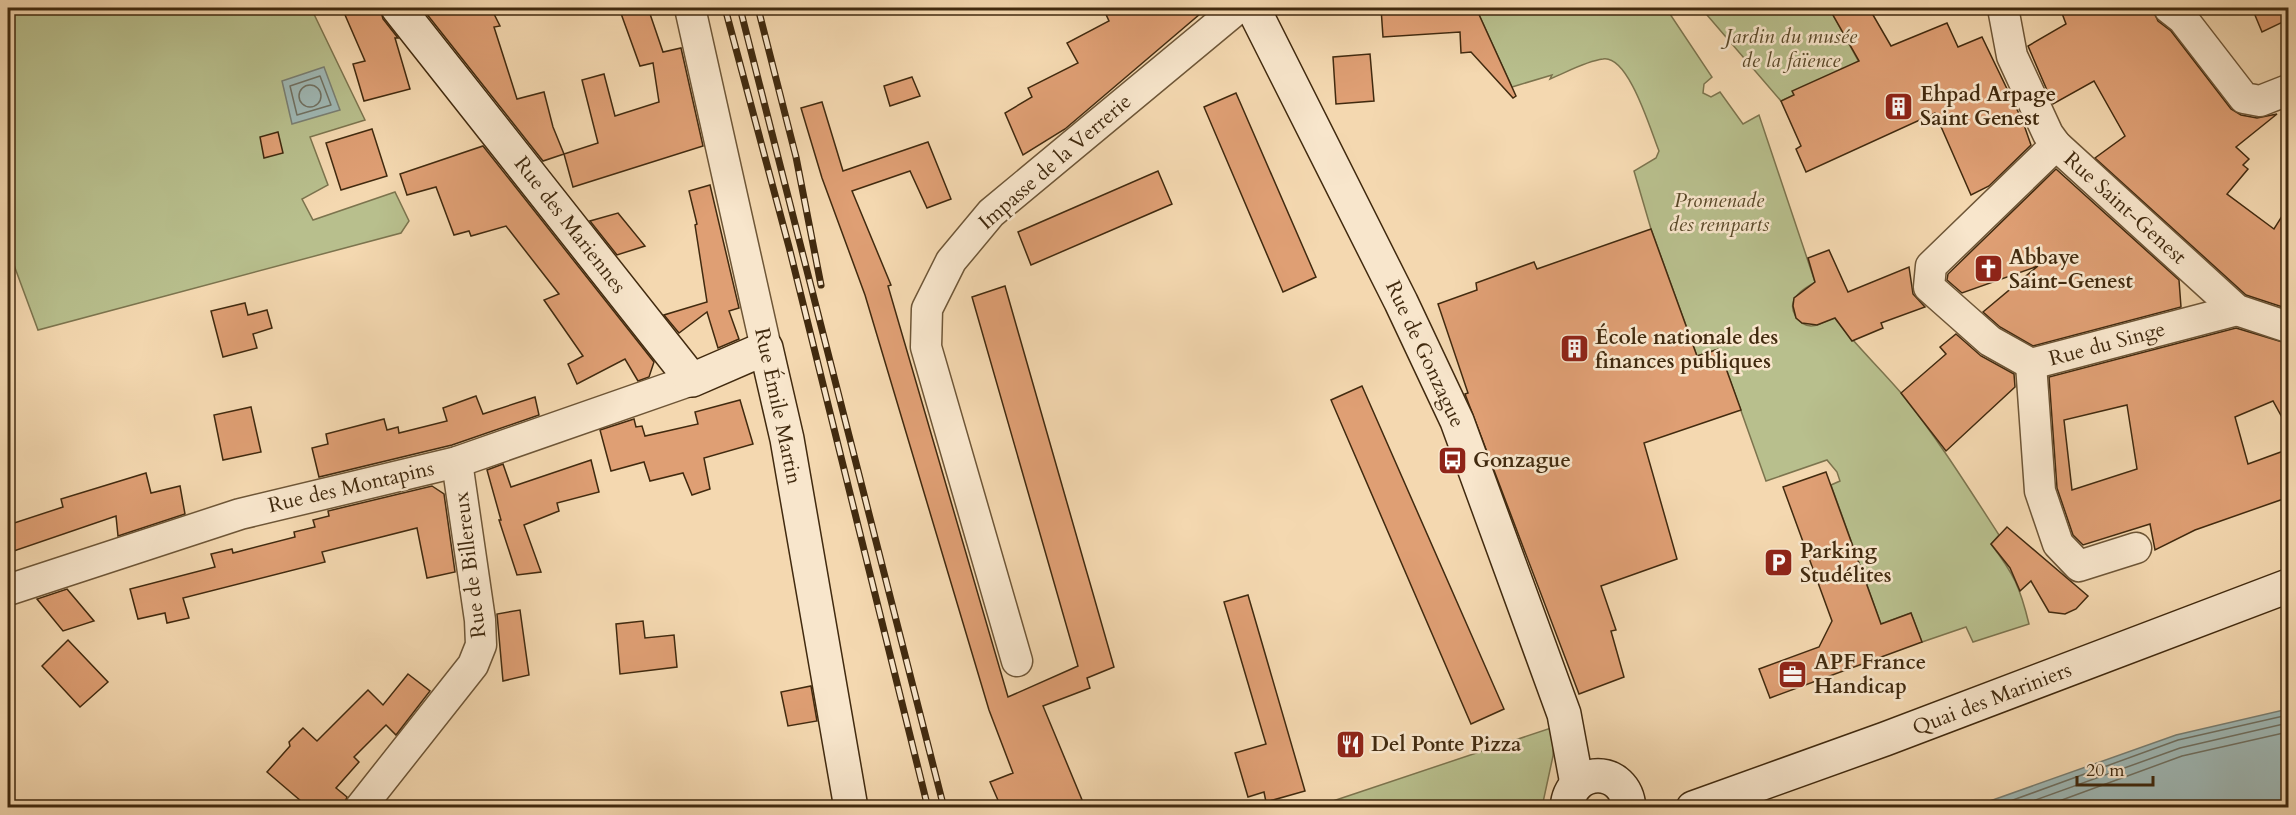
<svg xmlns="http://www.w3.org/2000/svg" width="2296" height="815" font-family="Cardo,serif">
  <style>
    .green { fill: #b8bf8d; stroke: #7c744e; stroke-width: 1.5 }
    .water { fill: #9fb8b5; stroke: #797f73; stroke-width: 1.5 }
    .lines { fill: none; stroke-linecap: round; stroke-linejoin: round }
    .shore { stroke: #707162; stroke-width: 1.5 }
    .building { fill: #df9f74; stroke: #412a0f; stroke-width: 1.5; fill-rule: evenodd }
    .street-casing { stroke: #6e5637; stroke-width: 33 }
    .secondary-casing { stroke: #412a0f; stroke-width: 36 }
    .street { stroke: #f8e6cc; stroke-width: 30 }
    .secondary { stroke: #f8e6cc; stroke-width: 33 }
    .rail-casing { stroke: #412a0f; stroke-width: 7 }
    .rail { stroke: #f8e6cc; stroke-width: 4.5; stroke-dasharray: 14; stroke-linecap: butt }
    .labels { text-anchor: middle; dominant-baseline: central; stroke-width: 5; stroke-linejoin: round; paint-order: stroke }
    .park-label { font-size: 21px; font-style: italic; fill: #594828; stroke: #f8e6cc }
    .poi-label { font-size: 21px; font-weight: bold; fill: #412a0f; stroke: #f8e6cc; text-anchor: start }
    .street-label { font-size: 21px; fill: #412a0f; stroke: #f8e6cc }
  </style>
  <rect width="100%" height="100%" fill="#f4d8b0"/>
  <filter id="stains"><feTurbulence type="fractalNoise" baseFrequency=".00333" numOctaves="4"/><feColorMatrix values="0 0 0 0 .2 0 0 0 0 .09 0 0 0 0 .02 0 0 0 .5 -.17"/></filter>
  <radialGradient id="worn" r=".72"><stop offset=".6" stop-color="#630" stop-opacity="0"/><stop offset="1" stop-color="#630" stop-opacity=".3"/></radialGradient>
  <g class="green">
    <polygon points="8,8 311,8 365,120 310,137 328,185 302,199 313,220 395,192 409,221 401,233 38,330 8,249"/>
    <path d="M1476,8H1666L1712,77L1704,84L1703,93L1711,97L1720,92L1743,124L1759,115L1815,282C1809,286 1800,290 1796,297C1787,309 1798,325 1811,326C1819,326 1827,321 1834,317C1855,345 1880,368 1902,394C1938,439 1968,487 1999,535L1991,544C2014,574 2020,587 2029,624L1973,642L1966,627L1922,642L1911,613L1881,624L1831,485L1840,481L1837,472L1827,460L1766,481L1719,349L1697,356L1651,229L1634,171L1656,158L1659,151C1651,132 1629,55 1603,59C1586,61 1567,72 1550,79L1552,75L1512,87Z"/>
    <polygon points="1701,8 1829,8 1860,64 1781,101"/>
    <polygon points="1554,727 1553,756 1542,807 1312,808"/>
  </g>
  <g class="water">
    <polygon points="324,67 340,110 292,124 282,81"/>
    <polygon points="2288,709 2288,807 1973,807 2176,735"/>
  </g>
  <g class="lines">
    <g class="shore">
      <polygon points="320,76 331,105 297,115 290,86"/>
      <circle cx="310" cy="96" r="11"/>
      <polyline points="1991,808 2178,740 2288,715"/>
      <polyline points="2013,808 2180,748 2288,723"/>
      <polyline points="2040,808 2182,756 2288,732"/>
    </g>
  </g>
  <g class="building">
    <polygon points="342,8 380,8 383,19 398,38 395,38 410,89 364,101 353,64 365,61"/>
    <polygon points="422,8 491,8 500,26 494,27 517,99 544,92 553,127 564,154 543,161"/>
    <polygon points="619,8 648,8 663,52 681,48 703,146 573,187 564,154 598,143 582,80 604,74 615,116 659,102 653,63 640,66"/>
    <polygon points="1103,8 1207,8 1065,129 1023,155 1005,113 1032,97 1028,88 1078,63 1067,43 1109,21"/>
    <polygon points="1381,8 1476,8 1516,96 1513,98 1471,52 1461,53 1460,32 1383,37"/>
    <polygon points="1829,8 1869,8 1891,46 1947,23 1958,47 1982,37 2023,122 2031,145 1989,186 1971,195 1935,113 1806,172 1796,149 1801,146 1781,101 1794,95 1792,91 1859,61"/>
    <polygon points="2060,8 2152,8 2158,21 2171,31 2231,109 2241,115 2257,118 2277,114 2236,147 2249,159 2243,165 2248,169 2227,194 2274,229 2289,205 2289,309 2246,295 2095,158 2125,136 2094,81 2053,104 2028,46 2066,24"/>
    <polygon points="2252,8 2289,8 2289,19 2262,32"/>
    <polygon points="1370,54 1374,101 1336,104 1333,57"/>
    <polygon points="912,77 920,96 890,106 884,86"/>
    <polygon points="1236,93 1316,277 1283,292 1204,107"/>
    <polygon points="822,102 843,171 928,142 951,199 927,208 910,171 852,191 891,285 888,286 1008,697 1078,666 972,297 1005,286 1114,667 1087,678 1090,688 1043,706 1085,807 1001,807 990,782 1013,773 989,710 865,295 822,178 801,108"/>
    <polygon points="372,129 387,176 341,190 326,143"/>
    <polygon points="278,132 283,153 264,158 260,137"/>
    <polygon points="483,146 654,362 649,377 638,381 625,359 577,384 568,364 583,356 544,300 559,294 506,226 471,236 469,231 454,235 436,187 407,195 400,174"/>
    <polygon points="2056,169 2179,280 2181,307 2033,346 2000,327 1983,312 2038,266 1962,293 1947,280 1948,274"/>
    <polygon points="1158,171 1172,204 1031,265 1018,232"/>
    <polygon points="710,185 739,308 729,311 739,339 718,348 707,312 679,333 664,315 707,302 695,225 697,224 689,191"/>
    <polygon points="618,213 645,246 617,255 590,221"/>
    <polygon points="1651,229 1697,356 1719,349 1741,410 1644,443 1677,559 1601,586 1616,630 1611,631 1624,677 1579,694 1465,394 1468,393 1438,304 1477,290 1476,283 1534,262 1537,269"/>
    <polygon points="1829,250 1848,292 1909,267 1913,294 1925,307 1881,323 1883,328 1852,341 1835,318 1817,325 1802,323 1796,318 1793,306 1794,298 1815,282 1808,258"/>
    <polygon points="245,303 248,315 267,310 272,328 253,334 257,348 223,357 211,311"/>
    <path d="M2236,328L2289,344V430L2273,401L2235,417L2248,464L2289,449V497L2195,530L2155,550L2150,524L2083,545L2073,535L2057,488L2049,377ZM2127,405L2137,469L2072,490L2064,420Z"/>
    <polygon points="1956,334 1981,356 2014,374 2015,387 1946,451 1901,393 1946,354 1940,347"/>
    <polygon points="1362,386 1504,709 1471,724 1331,400"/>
    <polygon points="476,396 483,414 535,397 539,415 452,445 319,477 312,448 328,444 326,434 384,419 387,430 398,427 399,433 447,421 443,408"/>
    <polygon points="740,400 753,444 704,458 710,489 692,495 683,473 650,481 644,462 611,471 600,430 634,419 636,427 642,426 645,436 698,424 695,412"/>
    <polygon points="251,407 261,452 223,460 214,415"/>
    <polygon points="591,460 599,492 557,503 559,511 524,525 541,572 517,575 499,520 501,520 487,470 503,464 511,487"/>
    <polygon points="1826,472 1881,624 1911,613 1922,642 1770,698 1759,669 1819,647 1832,621 1783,487"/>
    <polygon points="146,473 151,493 180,486 185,514 118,536 116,516 8,553 8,525 63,507 61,499"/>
    <polygon points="432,486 444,494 455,572 427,578 417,528 322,552 325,562 183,598 189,618 167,623 165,613 138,619 130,589 215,567 211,554 232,549 233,553 295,537 294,532 315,527 313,520 329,516 328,511"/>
    <polygon points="2007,527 2088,596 2076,609 2065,614 2049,612 2031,581 2020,591 2010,568 1991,544"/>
    <polygon points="67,589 94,621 63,631 37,599"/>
    <polygon points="1248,595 1305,791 1266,802 1264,792 1248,797 1235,753 1266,744 1224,602"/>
    <polygon points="520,610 529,675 503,681 497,614"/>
    <polygon points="643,621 645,638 674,635 677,667 620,674 616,624"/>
    <polygon points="68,640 108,682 80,707 42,666"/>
    <polygon points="408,674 430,691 396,735 386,725 354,757 359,762 336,788 347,797 343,807 308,807 267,772 290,746 289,742 303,728 317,741 368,690 383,705"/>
    <polygon points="811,686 817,721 788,726 781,692"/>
  </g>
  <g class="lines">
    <defs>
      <g id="street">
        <polyline points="690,8 766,348"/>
        <polyline points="2003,8 2012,56 2048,134 2056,145 2237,310 2288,327"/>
        <polyline points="2169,8 2183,19 2244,98 2260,101 2288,90"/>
        <polyline points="2056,145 1931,266 1929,287 1990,341 2031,364 2237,310"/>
        <polyline points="2031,364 2040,491 2058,544 2079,566 2136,548"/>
        <polyline points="8,590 240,514 457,462 692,380"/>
        <polyline points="1017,661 926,347 927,309 951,261 991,213 1238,8"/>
        <polyline points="360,808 473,665 481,645 480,620 457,462"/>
      </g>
      <g id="secondary">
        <polyline points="398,8 692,380 766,348 787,439 851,808"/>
        <polyline points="1253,8 1401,302 1457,421 1564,714 1577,784"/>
        <path d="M1567,808C1570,765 1626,765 1629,808"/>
        <polyline points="1693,808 1885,739 2288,586"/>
      </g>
    </defs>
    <use href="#street" class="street-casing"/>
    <use href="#secondary" class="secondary-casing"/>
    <use href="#street" class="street"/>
    <use href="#secondary" class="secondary"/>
    <defs>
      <g id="rail">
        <polyline points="725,8 789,247 928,808"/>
        <polyline points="740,8 944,808"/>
        <polyline points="758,8 796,157 821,285"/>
      </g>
    </defs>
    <use href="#rail" class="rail-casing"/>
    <use href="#rail" class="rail"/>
  </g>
  <defs>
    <symbol id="building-square" viewBox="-11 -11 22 22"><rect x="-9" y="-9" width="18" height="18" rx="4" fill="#8f2418" stroke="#f8e6cc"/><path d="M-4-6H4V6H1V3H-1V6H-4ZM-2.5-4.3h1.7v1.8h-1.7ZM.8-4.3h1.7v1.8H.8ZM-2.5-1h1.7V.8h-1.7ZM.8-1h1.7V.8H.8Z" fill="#fff"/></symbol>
    <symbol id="church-square" viewBox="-11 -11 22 22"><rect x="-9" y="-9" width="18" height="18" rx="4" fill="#8f2418" stroke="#f8e6cc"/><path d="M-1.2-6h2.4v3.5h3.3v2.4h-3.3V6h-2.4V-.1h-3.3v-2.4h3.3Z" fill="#fff"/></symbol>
    <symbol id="bus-square" viewBox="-11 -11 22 22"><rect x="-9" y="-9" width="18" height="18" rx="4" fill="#8f2418" stroke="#f8e6cc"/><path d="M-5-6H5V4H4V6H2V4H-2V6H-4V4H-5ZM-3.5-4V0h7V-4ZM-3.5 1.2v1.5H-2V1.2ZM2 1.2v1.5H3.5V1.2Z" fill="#fff"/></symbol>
    <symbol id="parking-square" viewBox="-11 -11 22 22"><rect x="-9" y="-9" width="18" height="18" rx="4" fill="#8f2418" stroke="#f8e6cc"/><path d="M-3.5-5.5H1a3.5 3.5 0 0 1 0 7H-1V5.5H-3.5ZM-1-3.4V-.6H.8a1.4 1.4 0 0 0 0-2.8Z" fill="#fff"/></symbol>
    <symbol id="office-square" viewBox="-11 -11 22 22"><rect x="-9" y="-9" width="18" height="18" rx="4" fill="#8f2418" stroke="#f8e6cc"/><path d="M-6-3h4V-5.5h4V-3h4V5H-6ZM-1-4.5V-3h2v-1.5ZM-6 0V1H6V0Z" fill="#fff"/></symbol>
    <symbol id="restaurant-square" viewBox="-11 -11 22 22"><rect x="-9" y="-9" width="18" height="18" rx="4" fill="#8f2418" stroke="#f8e6cc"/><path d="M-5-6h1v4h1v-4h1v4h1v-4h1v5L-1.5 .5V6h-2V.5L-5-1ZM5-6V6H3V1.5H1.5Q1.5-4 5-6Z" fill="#fff"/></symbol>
  </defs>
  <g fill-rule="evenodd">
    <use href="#building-square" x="1882" y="90" width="33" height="33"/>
    <use href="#church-square" x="1972" y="252" width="33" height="33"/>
    <use href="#building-square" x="1558" y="332" width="33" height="33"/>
    <use href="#bus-square" x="1436" y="444" width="33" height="33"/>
    <use href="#parking-square" x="1762" y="546" width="33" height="33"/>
    <use href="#office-square" x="1776" y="658" width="33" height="33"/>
    <use href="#restaurant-square" x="1334" y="728" width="33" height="33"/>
  </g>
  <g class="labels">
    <g class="park-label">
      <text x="1791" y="36">Jardin du musée<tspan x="1791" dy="24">de la faïence</tspan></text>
      <text x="1719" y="200">Promenade<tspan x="1719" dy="24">des remparts</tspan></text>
    </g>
    <g class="poi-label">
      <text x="1920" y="94">Ehpad Arpage<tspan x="1920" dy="24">Saint Genest</tspan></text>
      <text x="2009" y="257">Abbaye<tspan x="2009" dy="24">Saint-Genest</tspan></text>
      <text x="1595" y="337">École nationale des<tspan x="1595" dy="24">finances publiques</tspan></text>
      <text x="1473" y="460">Gonzague</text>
      <text x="1800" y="551">Parking<tspan x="1800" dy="24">Studélites</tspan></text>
      <text x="1814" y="662">APF France<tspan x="1814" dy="24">Handicap</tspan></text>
      <text x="1371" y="744">Del Ponte Pizza</text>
    </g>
    <g class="street-label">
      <text transform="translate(1055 162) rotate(-41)">Impasse de la Verrerie</text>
      <text transform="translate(2125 208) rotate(42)">Rue Saint-Genest</text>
      <text transform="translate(570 225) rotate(52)">Rue des Mariennes</text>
      <text transform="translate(2107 344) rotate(-15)">Rue du Singe</text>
      <text transform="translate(1425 354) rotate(65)">Rue de Gonzague</text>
      <text transform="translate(778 406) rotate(78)">Rue Émile Martin</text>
      <text transform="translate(351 487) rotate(-13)">Rue des Montapins</text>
      <text transform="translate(470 565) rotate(-97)">Rue de Billereux</text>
      <text transform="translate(1992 699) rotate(-21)">Quai des Mariniers</text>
    </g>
  </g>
  <rect width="2296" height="815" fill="none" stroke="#f4d8b0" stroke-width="30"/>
  <rect x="9" y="9" width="2278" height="797" fill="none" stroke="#412a0f" stroke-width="3"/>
  <rect x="15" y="15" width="2266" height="785" fill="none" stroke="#412a0f" stroke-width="1.5"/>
  <path d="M2077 776v9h76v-9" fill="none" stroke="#412a0f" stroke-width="3"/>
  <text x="2086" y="776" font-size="18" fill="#412a0f" stroke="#f8e6cc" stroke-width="4.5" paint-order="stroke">20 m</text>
  <rect width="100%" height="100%" filter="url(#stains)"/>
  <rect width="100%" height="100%" fill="url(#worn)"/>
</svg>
